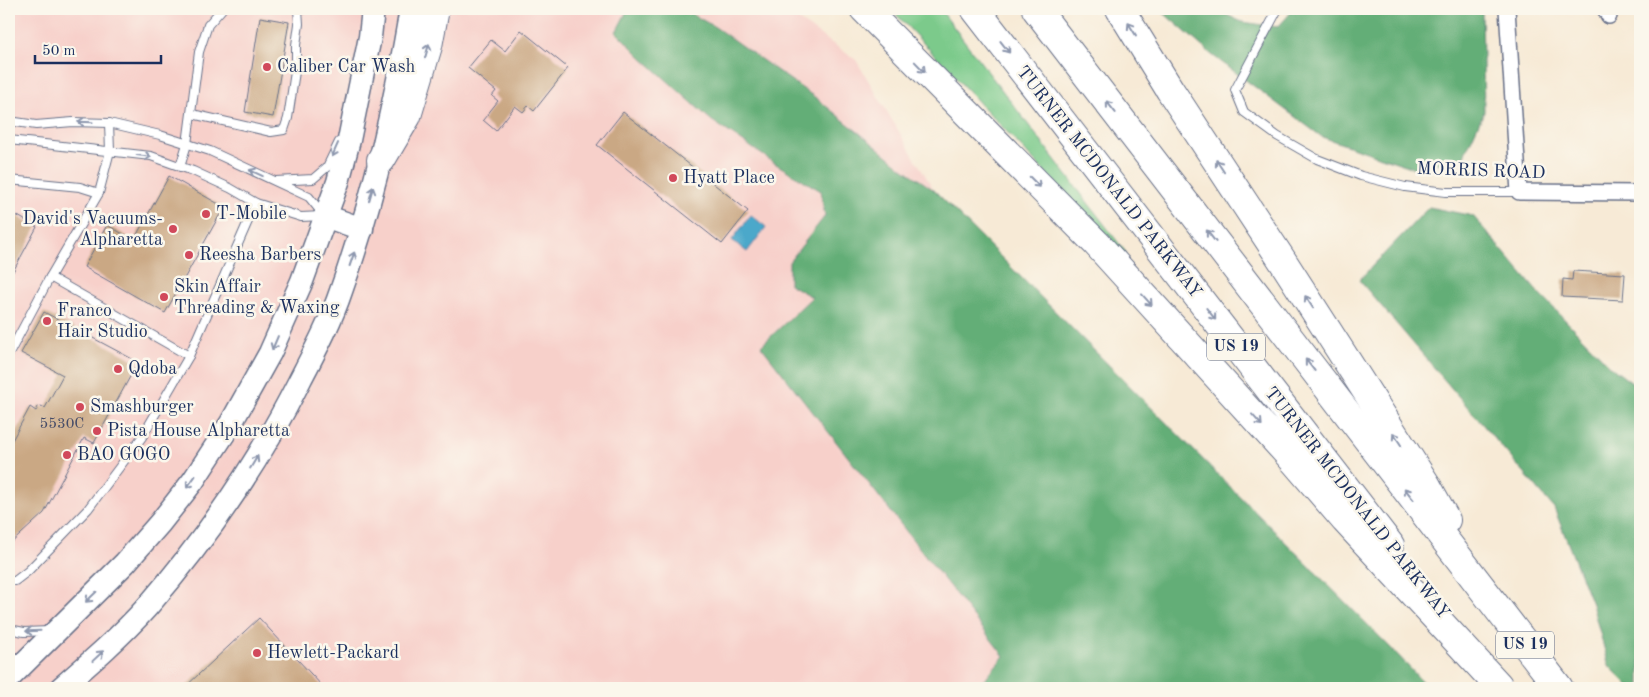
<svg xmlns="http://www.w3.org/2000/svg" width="1649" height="697" font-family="'Old Standard TT',serif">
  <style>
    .built { fill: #f7d0ca }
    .green { fill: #7bca8b; stroke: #4b7c74 }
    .forest { fill: #64ae77; stroke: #406e6a }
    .water { fill: #4ca8ca; stroke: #346c94 }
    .building { fill: #caa884 }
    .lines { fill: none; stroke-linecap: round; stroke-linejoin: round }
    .lane-casing { stroke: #687088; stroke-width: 10 }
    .street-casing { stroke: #687088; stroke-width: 18 }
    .secondary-casing { stroke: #687088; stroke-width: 25 }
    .highway-casing { stroke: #687088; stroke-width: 30 }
    .lane { stroke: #fff; stroke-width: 8 }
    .street { stroke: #fff; stroke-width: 15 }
    .secondary { stroke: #fff; stroke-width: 22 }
    .highway { stroke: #fff; stroke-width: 28 }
    .oneway { stroke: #8d97ae }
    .poi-dot { fill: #d1495b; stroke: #fbf7ec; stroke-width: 2 }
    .labels { text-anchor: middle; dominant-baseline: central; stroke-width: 5; stroke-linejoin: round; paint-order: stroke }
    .number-label { font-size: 15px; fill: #474d68 }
    .shield { fill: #fbf7ec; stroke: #5e6b89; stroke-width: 1 }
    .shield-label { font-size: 16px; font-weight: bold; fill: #1b2f5e }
    .poi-label { font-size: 18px; fill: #1b2f5e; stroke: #fbf7ec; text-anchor: start }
    .street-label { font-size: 18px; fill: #1b2f5e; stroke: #fbf7ec }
  </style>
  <rect width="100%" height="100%" fill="#fbf7ec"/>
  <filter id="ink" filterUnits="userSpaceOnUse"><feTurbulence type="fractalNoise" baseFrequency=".02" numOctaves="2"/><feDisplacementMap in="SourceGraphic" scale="10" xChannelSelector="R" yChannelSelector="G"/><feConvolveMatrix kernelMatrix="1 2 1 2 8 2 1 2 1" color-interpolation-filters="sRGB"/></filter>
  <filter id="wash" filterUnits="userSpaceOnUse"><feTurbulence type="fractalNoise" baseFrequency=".0096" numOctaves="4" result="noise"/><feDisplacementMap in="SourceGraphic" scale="20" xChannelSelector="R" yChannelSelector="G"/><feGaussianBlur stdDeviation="1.12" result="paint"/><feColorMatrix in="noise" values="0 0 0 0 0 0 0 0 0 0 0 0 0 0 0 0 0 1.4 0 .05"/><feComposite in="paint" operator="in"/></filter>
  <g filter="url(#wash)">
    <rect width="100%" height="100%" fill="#f7ead6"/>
    <polygon class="built" points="9,9 783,9 856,60 934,190 813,297 762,346 1004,656 977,688 9,688"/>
    <polygon class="green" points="891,9 940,9 1127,254 1122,254"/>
    <g class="forest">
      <polygon points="628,9 683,9 715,27 816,98 904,169 934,190 1397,654 1428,688 977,688 1004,656 761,346 812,297 789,284 789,262 825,216 821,191 776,164 711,120 641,57 616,32"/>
      <polygon points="1159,9 1214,9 1242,22 1278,27 1294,9 1482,9 1484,112 1463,158 1414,168 1322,137 1212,55"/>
      <polygon points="1429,207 1473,216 1535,289 1612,368 1640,389 1640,688 1631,688 1609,666 1592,604 1554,508 1359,280"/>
    </g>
    <polygon class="water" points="751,215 766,227 747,252 732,240"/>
    <g id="blocks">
      <g class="building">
        <polygon points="260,17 289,22 273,117 245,112"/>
        <polygon points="521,30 568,68 534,111 528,106 523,112 515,106 496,131 483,120 498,101 492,96 496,91 468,68 491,40 505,51"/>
        <polygon points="623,112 748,211 722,244 597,145"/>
        <polygon points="169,176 224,207 165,313 84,267 107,225 134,240"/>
        <polygon points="9,211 37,227 9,279"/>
        <polygon points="1573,271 1625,274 1623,300 1562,297 1563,279 1572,280"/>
        <polygon points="44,312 138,362 94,443 84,438 44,513 9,545 9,446 30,407 36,411 39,405 45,408 63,375 21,353"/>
        <polygon points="259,618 324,688 184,688"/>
      </g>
    </g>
  </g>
  <g filter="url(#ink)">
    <use href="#blocks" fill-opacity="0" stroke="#687088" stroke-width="1"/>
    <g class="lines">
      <defs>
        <g id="lane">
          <polyline points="1278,9 1235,90 1244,112 1277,136 1317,159 1361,176 1405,187 1446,192 1519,192"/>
          <polyline points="192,114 271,132 284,130 288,118 296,65 296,45 299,24 298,9"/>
          <polyline points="9,121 36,125 73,122 109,123 160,135 210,151 309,197 322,213"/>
          <polyline points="9,140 151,156 193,171 230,188 256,203 301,217 323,216"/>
          <polyline points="180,167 187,144 199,52 208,25 222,9"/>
          <polyline points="9,180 80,187 99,193"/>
          <polyline points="276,181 313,179 327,167 339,142"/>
          <polyline points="50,277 189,356"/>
          <polyline points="9,354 50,277 99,193 110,151 109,123"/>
          <polyline points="9,581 15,581 28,571 88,509 142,437 189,356 256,203"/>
          <polyline points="9,629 24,632 50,631"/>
        </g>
        <g id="street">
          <polyline points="1507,9 1519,192 1640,193"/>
          <polyline points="1605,9 1609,16"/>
        </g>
        <g id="secondary">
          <polyline points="325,216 362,229"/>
          <polyline points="9,678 125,563 160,523 193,481 231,423 270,353 302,281 338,182 349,140 370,37 373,9"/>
          <path d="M61,688C91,662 121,636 147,607C207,538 259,462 300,380C315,351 331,321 341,291C374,199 395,104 411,9"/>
        </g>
        <g id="highway">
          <polyline points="864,9 1096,243 1296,463 1345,520 1498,685"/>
          <polyline points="975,9 1390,545"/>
          <polyline points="1036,9 1559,688"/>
          <polyline points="1120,9 1170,90 1282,260 1426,484 1446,520"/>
          <polyline points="381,160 407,116 428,46 435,9"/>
        </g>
      </defs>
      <use href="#lane" class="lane-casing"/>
      <use href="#street" class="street-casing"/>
      <use href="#secondary" class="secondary-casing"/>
      <use href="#highway" class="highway-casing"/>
      <use href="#lane" class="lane"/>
      <use href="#street" class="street"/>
      <use href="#secondary" class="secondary"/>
      <use href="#highway" class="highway"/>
    </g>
    <defs><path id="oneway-shaft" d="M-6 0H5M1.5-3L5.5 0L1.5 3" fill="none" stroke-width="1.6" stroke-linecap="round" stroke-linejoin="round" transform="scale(1.25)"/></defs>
    <g class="oneway">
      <use href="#oneway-shaft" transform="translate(1132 29) rotate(-122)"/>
      <use href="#oneway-shaft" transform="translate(1005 47) rotate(52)"/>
      <use href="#oneway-shaft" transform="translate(427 51) rotate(-74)"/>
      <use href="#oneway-shaft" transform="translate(920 67) rotate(46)"/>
      <use href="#oneway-shaft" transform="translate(1111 107) rotate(-128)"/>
      <use href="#oneway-shaft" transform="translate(85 122) rotate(-178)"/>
      <use href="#oneway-shaft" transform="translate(335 150) rotate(114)"/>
      <use href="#oneway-shaft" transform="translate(144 156) rotate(8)"/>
      <use href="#oneway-shaft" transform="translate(1220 166) rotate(-123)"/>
      <use href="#oneway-shaft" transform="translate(256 173) rotate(-155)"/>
      <use href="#oneway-shaft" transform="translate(1035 182) rotate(45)"/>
      <use href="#oneway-shaft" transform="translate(371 194) rotate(-74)"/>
      <use href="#oneway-shaft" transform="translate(1211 236) rotate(-128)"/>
      <use href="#oneway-shaft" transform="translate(352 259) rotate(-71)"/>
      <use href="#oneway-shaft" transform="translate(1147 300) rotate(48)"/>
      <use href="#oneway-shaft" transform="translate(1309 302) rotate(-123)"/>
      <use href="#oneway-shaft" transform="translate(1211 314) rotate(52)"/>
      <use href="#oneway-shaft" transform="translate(275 343) rotate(113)"/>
      <use href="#oneway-shaft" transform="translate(1310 365) rotate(-128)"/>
      <use href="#oneway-shaft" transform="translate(1257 420) rotate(48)"/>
      <use href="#oneway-shaft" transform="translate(1397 439) rotate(-123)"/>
      <use href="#oneway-shaft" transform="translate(254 462) rotate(-59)"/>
      <use href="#oneway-shaft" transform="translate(191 482) rotate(126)"/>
      <use href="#oneway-shaft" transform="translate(1409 494) rotate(-128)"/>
      <use href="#oneway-shaft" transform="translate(91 597) rotate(136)"/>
      <use href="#oneway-shaft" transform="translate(33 631) rotate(178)"/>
      <use href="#oneway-shaft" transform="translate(98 656) rotate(-43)"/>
    </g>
  </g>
  <g class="poi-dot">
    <circle cx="267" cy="67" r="5"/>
    <circle cx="673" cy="178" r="5"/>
    <circle cx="206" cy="214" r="5"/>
    <circle cx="173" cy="229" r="5"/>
    <circle cx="189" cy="255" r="5"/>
    <circle cx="164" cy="297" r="5"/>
    <circle cx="47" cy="321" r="5"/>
    <circle cx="118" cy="369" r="5"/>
    <circle cx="80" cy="407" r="5"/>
    <circle cx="97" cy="431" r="5"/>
    <circle cx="67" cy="455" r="5"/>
    <circle cx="257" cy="653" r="5"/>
  </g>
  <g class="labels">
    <g class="number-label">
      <text x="62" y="424">5530C</text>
    </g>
    <g class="shield">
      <rect x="1207" y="333.5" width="58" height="27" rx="4"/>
      <rect x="1496" y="631.5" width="58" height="27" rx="4"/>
    </g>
    <g class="shield-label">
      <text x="1236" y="347">US 19</text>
      <text x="1525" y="645">US 19</text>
    </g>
    <g class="poi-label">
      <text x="277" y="67">Caliber Car Wash</text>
      <text x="683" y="178">Hyatt Place</text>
      <text x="216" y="214">T-Mobile</text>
      <text x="163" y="219" text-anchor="end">David's Vacuums-<tspan x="163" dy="21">Alpharetta</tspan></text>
      <text x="199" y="255">Reesha Barbers</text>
      <text x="174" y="287">Skin Affair<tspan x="174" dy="21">Threading &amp; Waxing</tspan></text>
      <text x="57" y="311">Franco<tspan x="57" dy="21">Hair Studio</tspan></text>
      <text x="128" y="369">Qdoba</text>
      <text x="90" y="407">Smashburger</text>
      <text x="107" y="431">Pista House Alpharetta</text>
      <text x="77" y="455">BAO GOGO</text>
      <text x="267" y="653">Hewlett-Packard</text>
    </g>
    <g class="street-label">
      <text transform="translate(1481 171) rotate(2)">MORRIS ROAD</text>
      <text transform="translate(1109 182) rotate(52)">TURNER MCDONALD PARKWAY</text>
      <text transform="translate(1357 503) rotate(52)">TURNER MCDONALD PARKWAY</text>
    </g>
  </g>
  <rect width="1649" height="697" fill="none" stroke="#fbf7ec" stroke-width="30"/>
  <path d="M35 55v8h126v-8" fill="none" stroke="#1b2f5e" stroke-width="2.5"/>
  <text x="42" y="55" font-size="15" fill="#1b2f5e" stroke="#fbf7ec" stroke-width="4" paint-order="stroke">50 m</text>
</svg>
